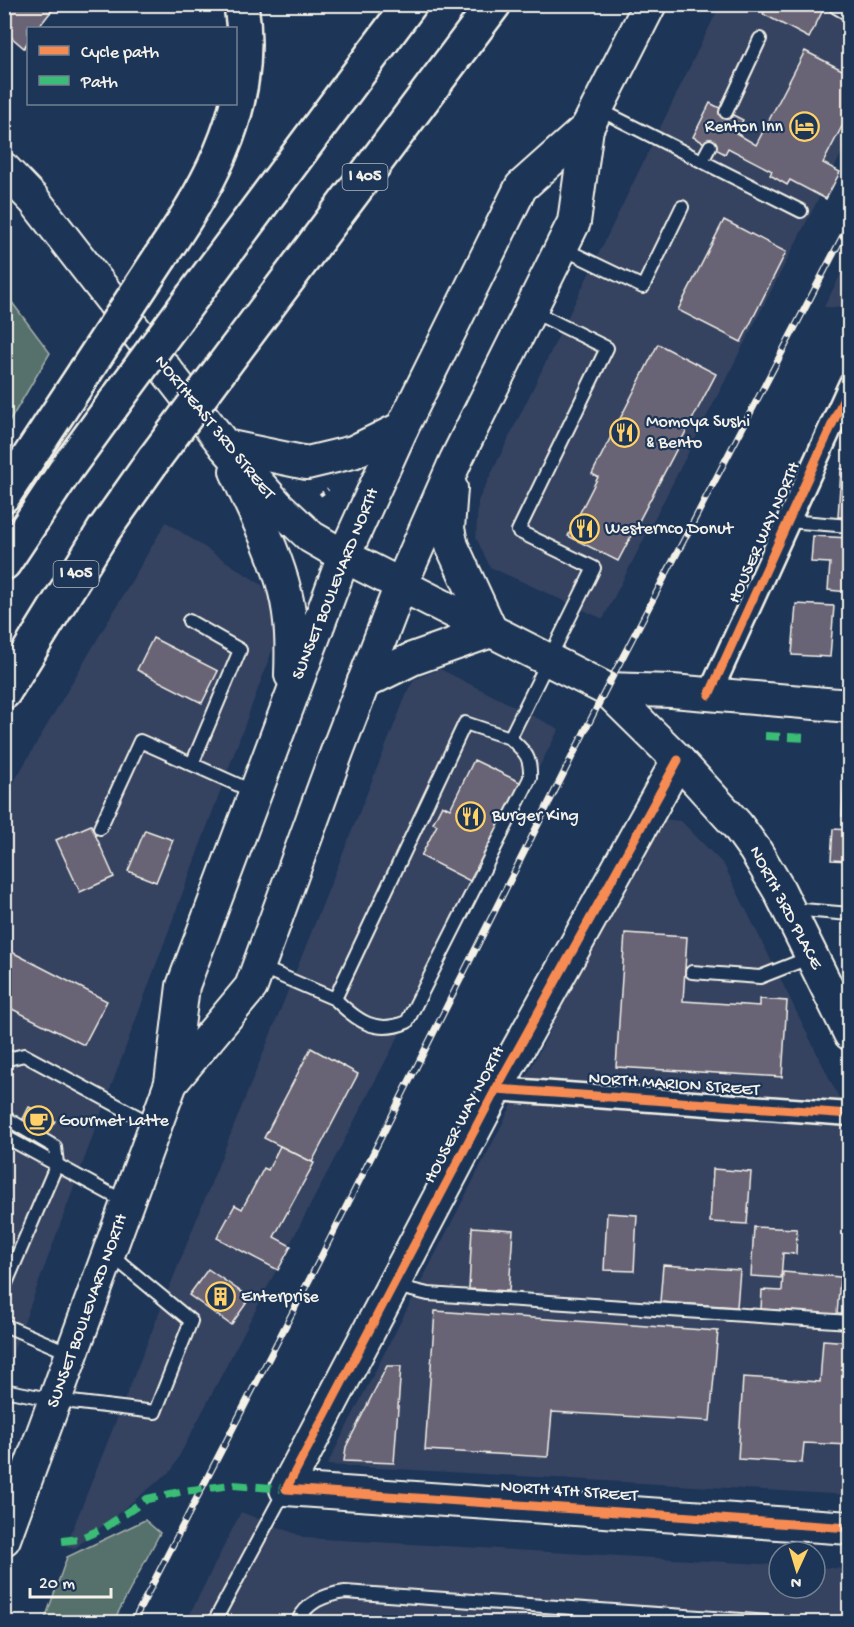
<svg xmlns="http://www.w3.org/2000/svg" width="854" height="1627" font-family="'Gochi Hand',sans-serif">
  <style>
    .built { fill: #344360 }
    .green { fill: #57706c; stroke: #a6b0aa; stroke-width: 1.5 }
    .building { fill: #696476; stroke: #f4f1e8; stroke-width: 1.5 }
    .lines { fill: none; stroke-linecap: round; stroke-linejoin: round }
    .lane-casing { stroke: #f4f1e8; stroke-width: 16 }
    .street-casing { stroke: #f4f1e8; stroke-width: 27 }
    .secondary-casing { stroke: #f4f1e8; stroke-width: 36 }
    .highway-casing { stroke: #f4f1e8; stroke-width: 38 }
    .path { stroke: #f4f1e8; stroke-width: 4; stroke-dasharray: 4.5 4.5; stroke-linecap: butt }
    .lane { stroke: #1d3557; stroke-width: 12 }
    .street { stroke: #1d3557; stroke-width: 22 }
    .secondary { stroke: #1d3557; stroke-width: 32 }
    .highway { stroke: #1d3557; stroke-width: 33 }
    .rail-casing { stroke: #f4f1e8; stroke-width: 7 }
    .rail { stroke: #1d3557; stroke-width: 4.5; stroke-dasharray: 14; stroke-linecap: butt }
    .highway-bridge-casing { stroke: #f4f1e8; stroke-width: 38; stroke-linecap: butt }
    .highway-bridge { stroke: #1d3557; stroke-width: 33 }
    .quiet { stroke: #3abd76; stroke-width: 8; stroke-dasharray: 15 8; stroke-linecap: butt }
    .cycleway-casing { stroke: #1d3557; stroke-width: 13 }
    .cycleway { stroke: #f68b52; stroke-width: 9 }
    .labels { text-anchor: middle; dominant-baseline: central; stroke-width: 4.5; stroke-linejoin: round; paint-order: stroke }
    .shield { fill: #1d3557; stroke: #b4b9bc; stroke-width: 1.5 }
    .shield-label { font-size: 16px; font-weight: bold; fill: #f4f1e8 }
    .poi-label { font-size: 18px; fill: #f4f1e8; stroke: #1d3557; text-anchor: start }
    .street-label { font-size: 18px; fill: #f4f1e8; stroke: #1d3557 }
  </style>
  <rect width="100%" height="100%" fill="#1d3557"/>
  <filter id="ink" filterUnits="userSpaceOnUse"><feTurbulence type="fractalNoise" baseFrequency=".0167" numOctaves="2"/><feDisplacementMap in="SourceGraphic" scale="12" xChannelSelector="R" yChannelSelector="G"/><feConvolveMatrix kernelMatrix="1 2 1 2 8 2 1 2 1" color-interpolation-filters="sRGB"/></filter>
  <g filter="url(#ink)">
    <g class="built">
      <polygon points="720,5 849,5 849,139 603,619 490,567 476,538 478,501"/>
      <polygon points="849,258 849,308 824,307"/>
      <polygon points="166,522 262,585 272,602 276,640 5,1374 5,797"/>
      <polygon points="440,669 559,729 172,1470 74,1549 66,1546 409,688 415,679"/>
      <polygon points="663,819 681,821 724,865 849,1118 849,1495 327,1465 653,830"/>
      <polygon points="241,1512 306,1538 779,1565 779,1588 815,1588 815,1567 849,1569 849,1622 186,1622"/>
    </g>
    <g class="green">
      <polygon points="5,293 50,353 5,429"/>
      <polygon points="145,1520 160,1533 113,1622 44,1622 67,1557"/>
    </g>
    <g class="building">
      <polygon points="9,4 57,4 38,28 28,28 28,41 24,48 4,31 4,10"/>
      <polygon points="768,4 826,4 809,38 763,14"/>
      <polygon points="805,51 850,74 850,111 823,163 840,172 826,199 790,180 787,185 770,175 772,171 728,148 725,154 693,137 710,103 743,120 736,133 756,145"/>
      <polygon points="724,220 786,252 741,342 678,310"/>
      <polygon points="658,344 716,374 618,561 568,536 598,477 592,474"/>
      <polygon points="841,469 850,470 850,517 838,517"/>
      <polygon points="813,536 850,538 848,592 828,590 830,563 811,562"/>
      <polygon points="796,604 834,606 830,657 792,655"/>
      <polygon points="849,606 850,606 850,661 846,661"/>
      <polygon points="153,638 218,671 202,703 137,670"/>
      <polygon points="474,760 522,783 472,882 421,856 437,825 433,823 442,805 450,809"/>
      <polygon points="845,764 850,764 850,816 842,816"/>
      <polygon points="91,825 114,877 80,892 56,840"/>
      <polygon points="833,829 850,830 850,861 831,860"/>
      <polygon points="145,830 173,840 156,882 128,871"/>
      <polygon points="625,933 687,937 683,1001 760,1006 760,999 787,1001 782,1077 616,1067"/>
      <polygon points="4,948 107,1001 84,1045 4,1005"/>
      <polygon points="311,1048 358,1074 312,1162 264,1138"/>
      <polygon points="29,1107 55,1121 47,1134 22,1121"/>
      <polygon points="280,1146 314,1163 274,1237 291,1246 278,1270 217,1238 235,1205 242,1209 264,1168 268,1170"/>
      <polygon points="713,1169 751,1172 747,1224 710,1222"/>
      <polygon points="4,1200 10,1201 4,1218"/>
      <polygon points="607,1213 637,1215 634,1271 604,1270"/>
      <polygon points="472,1227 513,1230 509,1291 469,1289"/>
      <polygon points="754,1227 797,1229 796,1254 783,1253 781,1278 751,1276"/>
      <polygon points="663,1265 740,1270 737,1307 660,1302"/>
      <polygon points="208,1269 250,1298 231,1325 189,1295"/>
      <polygon points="783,1272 840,1277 837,1315 761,1309 762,1290 782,1291"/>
      <polygon points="849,1274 850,1274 850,1300 847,1300"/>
      <polygon points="435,1311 718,1331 710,1421 552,1412 548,1457 425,1450"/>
      <polygon points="823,1340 850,1342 850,1445 804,1443 802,1463 738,1459 743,1377 820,1382"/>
      <polygon points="387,1366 401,1366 394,1463 344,1461 346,1447"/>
    </g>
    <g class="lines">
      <defs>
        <g id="lane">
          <polyline points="837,4 836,7 850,15"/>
          <polyline points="598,109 801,211"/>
          <polyline points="726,112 760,39"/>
          <polyline points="702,161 710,146"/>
          <polyline points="562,248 643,287 682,207"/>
          <polyline points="788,521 850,526"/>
          <polyline points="189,621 240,650 192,764"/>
          <polyline points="100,828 140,741 254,792"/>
          <polyline points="791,909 850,914"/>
          <polyline points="260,967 335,999 465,723 510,738 594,568 518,531 607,348 532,311"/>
          <polyline points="692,972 760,977 811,957"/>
          <path d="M335,999C357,1021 376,1035 407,1022L530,778C531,756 525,752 510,738"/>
          <polyline points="4,1060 24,1055 155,1126"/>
          <polyline points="4,1117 55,1147 57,1164 4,1288"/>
          <polyline points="4,1136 127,1203"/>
          <polyline points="395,1286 428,1294 850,1322"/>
          <polyline points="4,1325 72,1354"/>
          <polyline points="4,1390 55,1400 155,1412 191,1321 110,1254"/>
          <polyline points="4,1470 27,1474"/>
          <polyline points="214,1622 285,1490"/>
          <path d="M297,1622C307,1602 324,1595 345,1592L771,1622"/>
        </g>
        <g id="street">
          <polyline points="709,695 850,385"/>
          <polyline points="496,1089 850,1114"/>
        </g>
        <g id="secondary">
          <polyline points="4,169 34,200 225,446 278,506 311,537 344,556 606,689 678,760 737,825 755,850 779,890 850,1034"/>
          <polyline points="225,446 307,463 353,452 402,428"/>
          <path d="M236,471C253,511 275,550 285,592C292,620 292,647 291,675"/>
          <polyline points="451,488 448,529 452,546 491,631"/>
          <polyline points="363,683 412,659 491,631"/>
          <polyline points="606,689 672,691 850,706"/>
          <polyline points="678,760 496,1089 286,1489 850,1528"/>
          <polyline points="171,1083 251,987 338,749 401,585 456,460 574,222 587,128 650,4"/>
          <polyline points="4,1539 171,1083 183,986 344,556 402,428 521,187 587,128"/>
        </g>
        <g id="highway">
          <path d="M161,256C214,178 256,103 241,4"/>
          <polyline points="193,296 410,4"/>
          <polyline points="235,350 494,4"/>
          <polyline points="4,495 85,372"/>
          <polyline points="4,563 67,468 112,406"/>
          <polyline points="4,692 104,530 154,459"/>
        </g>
      </defs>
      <use href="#lane" class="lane-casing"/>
      <use href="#street" class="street-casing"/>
      <use href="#secondary" class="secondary-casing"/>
      <use href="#highway" class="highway-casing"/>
      <polyline class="path" points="320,495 328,489"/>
      <use href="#lane" class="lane"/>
      <use href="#street" class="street"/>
      <use href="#secondary" class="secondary"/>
      <use href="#highway" class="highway"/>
      <defs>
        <polyline id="rail" points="133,1622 321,1257 606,689 850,222"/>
      </defs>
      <use href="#rail" class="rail-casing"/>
      <use href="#rail" class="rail"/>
      <defs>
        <g id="highway-bridge">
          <polyline points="85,372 161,256"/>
          <polyline points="112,406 193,296"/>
          <polyline points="154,459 235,350"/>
        </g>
      </defs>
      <use href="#highway-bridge" class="highway-bridge-casing"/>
      <use href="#highway-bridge" class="highway-bridge"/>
      <g class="quiet">
        <polyline points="765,736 811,738"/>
        <polyline points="62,1541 79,1539 104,1528 147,1499 184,1491 232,1485 286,1489"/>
      </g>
      <defs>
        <g id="cycleway">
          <polyline points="709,695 850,385"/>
          <polyline points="678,760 496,1089 286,1489 850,1528"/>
          <polyline points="496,1089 850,1114"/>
        </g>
      </defs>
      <use href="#cycleway" class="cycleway-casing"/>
      <use href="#cycleway" class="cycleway"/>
    </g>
  </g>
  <defs>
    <symbol id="hotel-ring" viewBox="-11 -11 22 22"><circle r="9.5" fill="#1d3557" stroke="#ffd166" stroke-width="1.5"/><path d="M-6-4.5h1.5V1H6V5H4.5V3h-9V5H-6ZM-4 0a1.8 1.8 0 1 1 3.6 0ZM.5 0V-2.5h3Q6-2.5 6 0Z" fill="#ffd166"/></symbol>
    <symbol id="restaurant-ring" viewBox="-11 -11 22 22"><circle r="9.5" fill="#1d3557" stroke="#ffd166" stroke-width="1.5"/><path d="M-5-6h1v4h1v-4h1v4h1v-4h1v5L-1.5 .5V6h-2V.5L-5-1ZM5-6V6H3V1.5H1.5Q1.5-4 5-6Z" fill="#ffd166"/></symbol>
    <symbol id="cafe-ring" viewBox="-11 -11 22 22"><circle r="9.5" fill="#1d3557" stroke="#ffd166" stroke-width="1.5"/><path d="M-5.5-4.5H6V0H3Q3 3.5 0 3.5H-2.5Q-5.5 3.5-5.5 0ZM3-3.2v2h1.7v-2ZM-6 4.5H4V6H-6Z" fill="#ffd166"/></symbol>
    <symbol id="building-ring" viewBox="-11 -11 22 22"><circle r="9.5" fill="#1d3557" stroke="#ffd166" stroke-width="1.5"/><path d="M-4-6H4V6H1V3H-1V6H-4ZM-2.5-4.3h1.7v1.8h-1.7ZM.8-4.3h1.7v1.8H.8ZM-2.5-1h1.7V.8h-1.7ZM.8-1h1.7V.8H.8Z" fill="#ffd166"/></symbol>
  </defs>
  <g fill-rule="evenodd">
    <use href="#hotel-ring" x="788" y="110" width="33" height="33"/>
    <use href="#restaurant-ring" x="608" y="416" width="33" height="33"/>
    <use href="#restaurant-ring" x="568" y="512" width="33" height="33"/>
    <use href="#restaurant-ring" x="454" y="800" width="33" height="33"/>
    <use href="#cafe-ring" x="22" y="1104" width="33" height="33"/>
    <use href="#building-ring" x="204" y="1280" width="33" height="33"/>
  </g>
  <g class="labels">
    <g class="shield">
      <rect x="342.5" y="164" width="45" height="26" rx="4.5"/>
      <rect x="53.5" y="561" width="45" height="26" rx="4.5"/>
    </g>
    <g class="shield-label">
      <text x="365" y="177">I 405</text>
      <text x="76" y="574">I 405</text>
    </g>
    <g class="poi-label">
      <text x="783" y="127" text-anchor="end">Renton Inn</text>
      <text x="646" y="422">Momoya Sushi<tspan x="646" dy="21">&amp; Bento</tspan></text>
      <text x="605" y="529">Westernco Donut</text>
      <text x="492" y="816">Burger King</text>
      <text x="59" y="1121">Gourmet Latte</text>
      <text x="241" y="1297">Enterprise</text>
    </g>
    <g class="street-label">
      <text transform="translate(214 428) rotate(51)">NORTHEAST 3RD STREET</text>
      <text transform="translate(765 533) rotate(-66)">HOUSER WAY NORTH</text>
      <text transform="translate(336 584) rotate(-68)">SUNSET BOULEVARD NORTH</text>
      <text transform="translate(785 908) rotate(62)">NORTH 3RD PLACE</text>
      <text transform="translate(674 1085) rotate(4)">NORTH MARION STREET</text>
      <text transform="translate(465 1115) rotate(-62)">HOUSER WAY NORTH</text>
      <text transform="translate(88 1311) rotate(-70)">SUNSET BOULEVARD NORTH</text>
      <text transform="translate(569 1492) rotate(4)">NORTH 4TH STREET</text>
    </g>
  </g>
  <rect width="854" height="1627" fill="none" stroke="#1d3557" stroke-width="24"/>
  <rect x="12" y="12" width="830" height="1603" fill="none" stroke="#f4f1e8" stroke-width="2" filter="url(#ink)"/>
  <rect x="27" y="27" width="210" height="78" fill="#1d3557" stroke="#738091" stroke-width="1.5"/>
  <rect x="39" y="46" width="30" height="9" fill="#f68b52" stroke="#738091" stroke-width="1.5"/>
  <text x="81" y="57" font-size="18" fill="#f4f1e8">Cycle path</text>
  <rect x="39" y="76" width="30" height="9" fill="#3abd76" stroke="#738091" stroke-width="1.5"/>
  <text x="81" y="87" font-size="18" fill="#f4f1e8">Path</text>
  <g transform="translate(797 1570) rotate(184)"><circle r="28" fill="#1d3557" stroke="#738091" stroke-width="1.5"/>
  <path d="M0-4.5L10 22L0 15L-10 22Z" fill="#ffd166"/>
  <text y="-9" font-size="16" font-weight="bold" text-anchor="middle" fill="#f4f1e8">N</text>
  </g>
  <path d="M30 1588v9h81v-9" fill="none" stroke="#f4f1e8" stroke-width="3"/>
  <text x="39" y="1588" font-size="18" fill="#f4f1e8" stroke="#1d3557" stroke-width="4.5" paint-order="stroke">20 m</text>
</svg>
